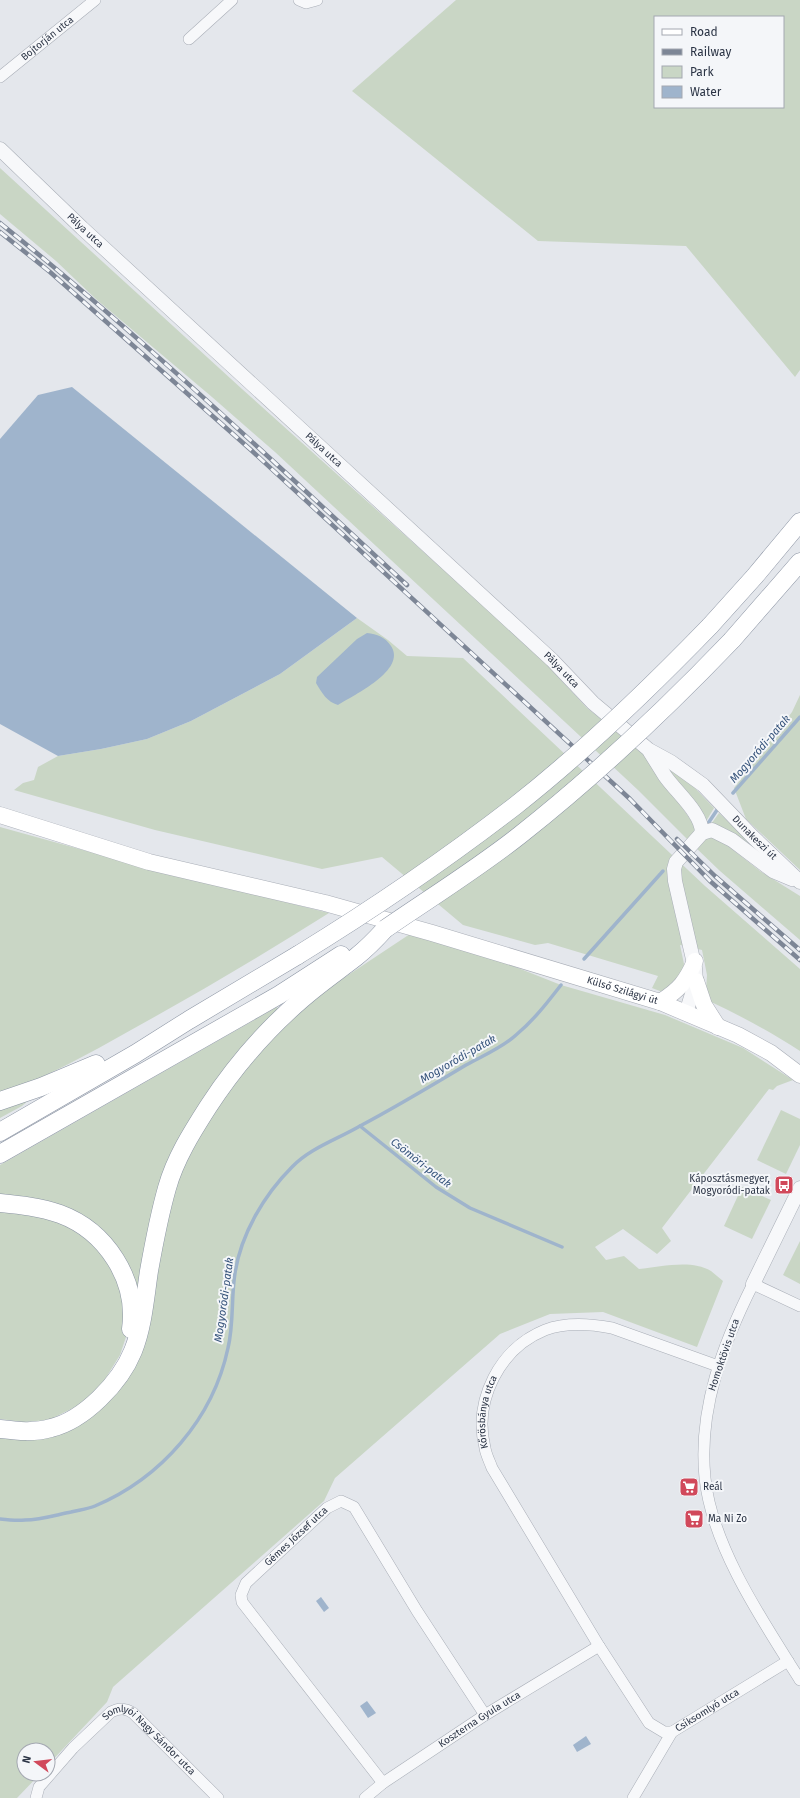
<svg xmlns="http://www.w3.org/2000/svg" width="800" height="1798" font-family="'Fira Sans',sans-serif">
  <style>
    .green { fill: #c9d6c5; fill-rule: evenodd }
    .water { fill: #9fb4cc }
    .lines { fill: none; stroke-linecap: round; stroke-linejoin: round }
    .stream { stroke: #9fb4cc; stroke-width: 3.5 }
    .minor-casing { stroke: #a9aeb7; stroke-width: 12 }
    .tertiary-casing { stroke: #a9aeb7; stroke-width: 15 }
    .secondary-casing { stroke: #a9aeb7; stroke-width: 17 }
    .trunk-casing { stroke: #8b94a3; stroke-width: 19 }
    .minor { stroke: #f7f8fa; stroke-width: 11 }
    .tertiary { stroke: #f7f8fa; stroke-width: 14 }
    .secondary { stroke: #fff; stroke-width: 16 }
    .trunk { stroke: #fff; stroke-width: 18 }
    .rail-casing { stroke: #7d8696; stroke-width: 4.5 }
    .rail { stroke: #f4f6f9; stroke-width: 3; stroke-dasharray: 9; stroke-linecap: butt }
    .trunk-bridge-casing { stroke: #8b94a3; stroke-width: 19; stroke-linecap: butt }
    .trunk-bridge { stroke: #fff; stroke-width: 18 }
    .labels { text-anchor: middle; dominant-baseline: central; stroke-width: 4; stroke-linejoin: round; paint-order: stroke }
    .street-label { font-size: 10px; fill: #2b3445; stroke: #f4f6f9 }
    .poi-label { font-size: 10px; fill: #2b3445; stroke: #f4f6f9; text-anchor: start }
    .water-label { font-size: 11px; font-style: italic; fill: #34527a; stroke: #f4f6f9 }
  </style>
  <rect width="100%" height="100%" fill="#e4e7ec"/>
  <g class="green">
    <path d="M456,0H800V370L795,377L686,246L538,241L352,91ZM655,17H783V107H655Z"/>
    <polygon points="0,168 242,389 535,652 587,708 646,754 696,828 695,833 688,840 638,790 275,452 212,397 97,300 56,261 0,214"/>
    <path d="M357,618L388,640L407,656L463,658L705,886L800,969V1051C771,1032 741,1016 709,1001L706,991L707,975L702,950L680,945L684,964L683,975L665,993L652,988L658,976L548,943L535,945L463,925L382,857L322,869L155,830L14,790L23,783L34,780L38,767L58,756L101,749L147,739L191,721L280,674Z"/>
    <polygon points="800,695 800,870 746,819 734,788 792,712"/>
    <polygon points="657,758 692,785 714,808 705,823"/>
    <polygon points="719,813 777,867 709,827"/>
    <path d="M0,827L148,868L329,913C264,954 198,993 131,1030C88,1054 46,1078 0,1094Z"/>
    <polygon points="714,835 760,871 800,896 800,940 720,871 694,846 702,838"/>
    <path d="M410,934L513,966L561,985L665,1015L743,1048L793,1080L777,1086L773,1090L769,1089L662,1228L671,1241L657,1254L623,1229L595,1247L606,1260L624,1256L639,1269C661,1267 691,1259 711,1271C715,1274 719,1278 723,1281L697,1347L603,1312L550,1314L500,1334L335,1478L324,1501L113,1687L107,1702L48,1765V1750H24V1774H40L17,1798H0V1435L23,1438L113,1395L179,1169L242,1065L309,1001Z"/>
    <polygon points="277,1007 278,1009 200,1104 139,1293 113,1246 0,1196 0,1165"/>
    <polygon points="30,1099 22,1106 0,1118 0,1107"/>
    <polygon points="781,1110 800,1119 800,1145 786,1174 757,1160"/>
    <polygon points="742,1187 771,1200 752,1239 724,1226"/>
    <polygon points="0,1210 47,1216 81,1232 113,1266 127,1311 126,1337 120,1355 102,1384 86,1400 75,1407 49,1420 23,1422 0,1419"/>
    <polygon points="800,1241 800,1284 783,1275"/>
  </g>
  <g class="water">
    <polygon points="72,387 357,618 280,674 191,721 147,739 101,749 58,756 0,724 0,439 38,395"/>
    <path d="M367,633C377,634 385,637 391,646C407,670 354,695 338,705C327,702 322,693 316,683L317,677L357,639Z"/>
    <polygon points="321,1597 329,1608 324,1612 316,1601"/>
    <polygon points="367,1701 376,1713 368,1718 360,1706"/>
    <polygon points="586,1736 591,1744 577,1752 573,1745"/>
  </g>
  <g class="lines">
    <g class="stream">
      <polyline points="733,793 800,717"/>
      <polyline points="707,825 717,810"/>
      <polyline points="584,959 663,871"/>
      <polyline points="360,1126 436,1187 470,1208 562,1247"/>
      <path d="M0,1519C8,1520 17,1521 25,1520C40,1520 56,1515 71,1512C79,1510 88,1509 95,1506C161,1478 213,1419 228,1348C234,1323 231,1298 235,1273C241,1234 264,1195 292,1167C310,1148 338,1139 360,1126C396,1107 431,1086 466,1065C482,1056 502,1048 516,1035C534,1020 547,1003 561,985"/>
    </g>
    <defs>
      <g id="minor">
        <polyline points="299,0 306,3 317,0"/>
        <polyline points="189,39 232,0"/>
        <path id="s1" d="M0,77L95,0"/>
        <path d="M800,1306L753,1284C723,1344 698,1409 705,1478C712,1547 764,1623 800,1680"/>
        <path id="s2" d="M672,1732H664L649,1723L599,1646L492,1468C490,1462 486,1455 485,1448C473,1400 500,1348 545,1330C566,1322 591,1324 612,1328L718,1366"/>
        <path id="s3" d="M383,1783L242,1602L241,1595L246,1583L327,1508L341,1501L354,1507L417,1611L485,1715"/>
        <path id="s4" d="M36,1798L39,1787L73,1748L111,1712C120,1708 125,1708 133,1713L218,1798"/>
        <path id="s5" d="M365,1798L383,1783L485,1715L599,1646"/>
        <path id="s6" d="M633,1798L672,1732L788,1661"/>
      </g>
      <g id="tertiary">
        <path id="s7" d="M0,149L82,228L552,660L593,703L649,750L671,762L703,785L752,836L800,882"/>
        <path d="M650,752C655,760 660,768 665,776C676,792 702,813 702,833"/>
        <polyline points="686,1013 696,981 695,968 675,881 674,869 676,862 702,833 712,830 732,840 773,871 792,879"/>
        <polyline points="753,1284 800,1188"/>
      </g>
      <g id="secondary">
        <path id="s8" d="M0,815L149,862L325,903L432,933L660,1002L738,1035L771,1053L800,1075"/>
        <polyline points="696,981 704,1005 718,1027"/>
        <path d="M660,1002C679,990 686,982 695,961"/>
      </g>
      <g id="trunk">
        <polyline points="710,626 755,576 800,522"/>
        <polyline points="732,640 800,562"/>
        <polyline points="0,1101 41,1087 96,1064"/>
        <polyline points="0,1132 135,1054 189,1020 298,955"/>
        <polyline points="0,1154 279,995 341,955"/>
        <path d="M0,1203C20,1205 40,1207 60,1214C106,1231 138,1280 131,1329"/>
        <path d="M0,1429C17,1431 34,1433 51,1428C84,1420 120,1383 133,1351C143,1326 145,1298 149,1271C154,1243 159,1216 167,1188C175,1159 192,1132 208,1107C234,1067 266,1030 302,999C319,984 338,971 356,957C366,949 376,939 385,929"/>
      </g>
    </defs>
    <use href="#minor" class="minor-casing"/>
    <use href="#tertiary" class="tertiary-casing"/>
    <use href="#secondary" class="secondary-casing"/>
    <use href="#trunk" class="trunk-casing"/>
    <use href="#minor" class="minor"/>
    <use href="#tertiary" class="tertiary"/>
    <use href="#secondary" class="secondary"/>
    <use href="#trunk" class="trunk"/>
    <defs>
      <g id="rail">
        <path d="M0,223C142,337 274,462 407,585"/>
        <polyline points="0,232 50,272 251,450 630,799 710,881 800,960"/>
        <polyline points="677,839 715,876 800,950"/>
      </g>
    </defs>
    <use href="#rail" class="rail-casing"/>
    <use href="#rail" class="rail"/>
    <defs>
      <g id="trunk-bridge">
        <path d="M385,929C430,898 477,869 520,835C596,775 665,710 732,640"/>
        <path d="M298,955C373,909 445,860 515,806C585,751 648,690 710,626"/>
      </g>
    </defs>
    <use href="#trunk-bridge" class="trunk-bridge-casing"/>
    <use href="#trunk-bridge" class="trunk-bridge"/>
  </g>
  <defs>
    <symbol id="bus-square" viewBox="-11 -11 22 22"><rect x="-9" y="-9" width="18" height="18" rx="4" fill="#d1495b" stroke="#f4f6f9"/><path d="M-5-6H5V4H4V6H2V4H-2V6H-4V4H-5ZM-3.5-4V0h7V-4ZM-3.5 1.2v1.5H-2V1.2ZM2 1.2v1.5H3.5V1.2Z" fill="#fff"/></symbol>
    <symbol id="supermarket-square" viewBox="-11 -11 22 22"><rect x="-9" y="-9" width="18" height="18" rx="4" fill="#d1495b" stroke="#f4f6f9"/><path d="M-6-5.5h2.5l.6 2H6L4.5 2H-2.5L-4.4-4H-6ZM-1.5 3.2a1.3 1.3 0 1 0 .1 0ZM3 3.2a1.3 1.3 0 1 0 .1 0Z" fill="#fff"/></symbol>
  </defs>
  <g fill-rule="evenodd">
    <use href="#bus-square" x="773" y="1174" width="22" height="22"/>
    <use href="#supermarket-square" x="678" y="1476" width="22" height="22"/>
    <use href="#supermarket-square" x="683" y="1508" width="22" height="22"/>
  </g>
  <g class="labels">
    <g class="street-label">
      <text stroke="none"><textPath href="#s1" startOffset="61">Bojtorján utca</textPath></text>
      <text stroke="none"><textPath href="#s7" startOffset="118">Pálya utca</textPath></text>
      <text stroke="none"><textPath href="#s7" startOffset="442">Pálya utca</textPath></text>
      <text stroke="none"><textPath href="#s7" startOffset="766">Pálya utca</textPath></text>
      <text stroke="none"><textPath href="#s7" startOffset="1023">Dunakeszi út</textPath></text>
      <text stroke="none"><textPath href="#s8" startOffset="647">Külső Szilágyi út</textPath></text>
      <text transform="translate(724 1355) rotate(-71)">Homoktövis utca</text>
      <text stroke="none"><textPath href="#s2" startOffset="383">Kőrösbánya utca</textPath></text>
      <text stroke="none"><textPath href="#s3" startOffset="318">Gémes József utca</textPath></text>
      <text stroke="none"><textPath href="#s6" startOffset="118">Csíksomlyó utca</textPath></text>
      <text stroke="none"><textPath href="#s5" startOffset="139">Koszterna Gyula utca</textPath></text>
      <text stroke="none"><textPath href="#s4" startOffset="165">Somlyói Nagy Sándor utca</textPath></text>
    </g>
    <g class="poi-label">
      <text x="770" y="1179" text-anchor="end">Káposztásmegyer,<tspan x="770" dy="12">Mogyoródi-patak</tspan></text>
      <text x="703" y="1487">Reál</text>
      <text x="708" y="1519">Ma Ni Zo</text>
    </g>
    <g class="water-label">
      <text transform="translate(760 749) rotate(-49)">Mogyoródi-patak</text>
      <text transform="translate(458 1059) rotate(-30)">Mogyoródi-patak</text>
      <text transform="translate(421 1163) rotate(38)">Csömöri-patak</text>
      <text transform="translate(224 1300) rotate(-82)">Mogyoródi-patak</text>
    </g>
  </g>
  <rect x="654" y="16" width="130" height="92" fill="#f4f6f9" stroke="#a4a8b1"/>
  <rect x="662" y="29" width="20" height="6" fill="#ffffff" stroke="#a4a8b1"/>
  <text x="690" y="36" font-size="12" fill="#2b3445">Road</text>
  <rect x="662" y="49" width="20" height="6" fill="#7d8696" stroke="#a4a8b1"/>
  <text x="690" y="56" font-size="12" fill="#2b3445">Railway</text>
  <rect x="662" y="66" width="20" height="12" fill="#c9d6c5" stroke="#a4a8b1"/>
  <text x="690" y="76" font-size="12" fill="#2b3445">Park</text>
  <rect x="662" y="86" width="20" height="12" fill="#9fb4cc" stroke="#a4a8b1"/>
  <text x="690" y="96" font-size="12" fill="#2b3445">Water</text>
  <g transform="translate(36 1762) rotate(285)"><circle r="19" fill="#f4f6f9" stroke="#a4a8b1"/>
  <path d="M0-3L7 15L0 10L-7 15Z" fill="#d1495b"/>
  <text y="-6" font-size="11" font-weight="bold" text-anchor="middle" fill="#2b3445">N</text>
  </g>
</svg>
